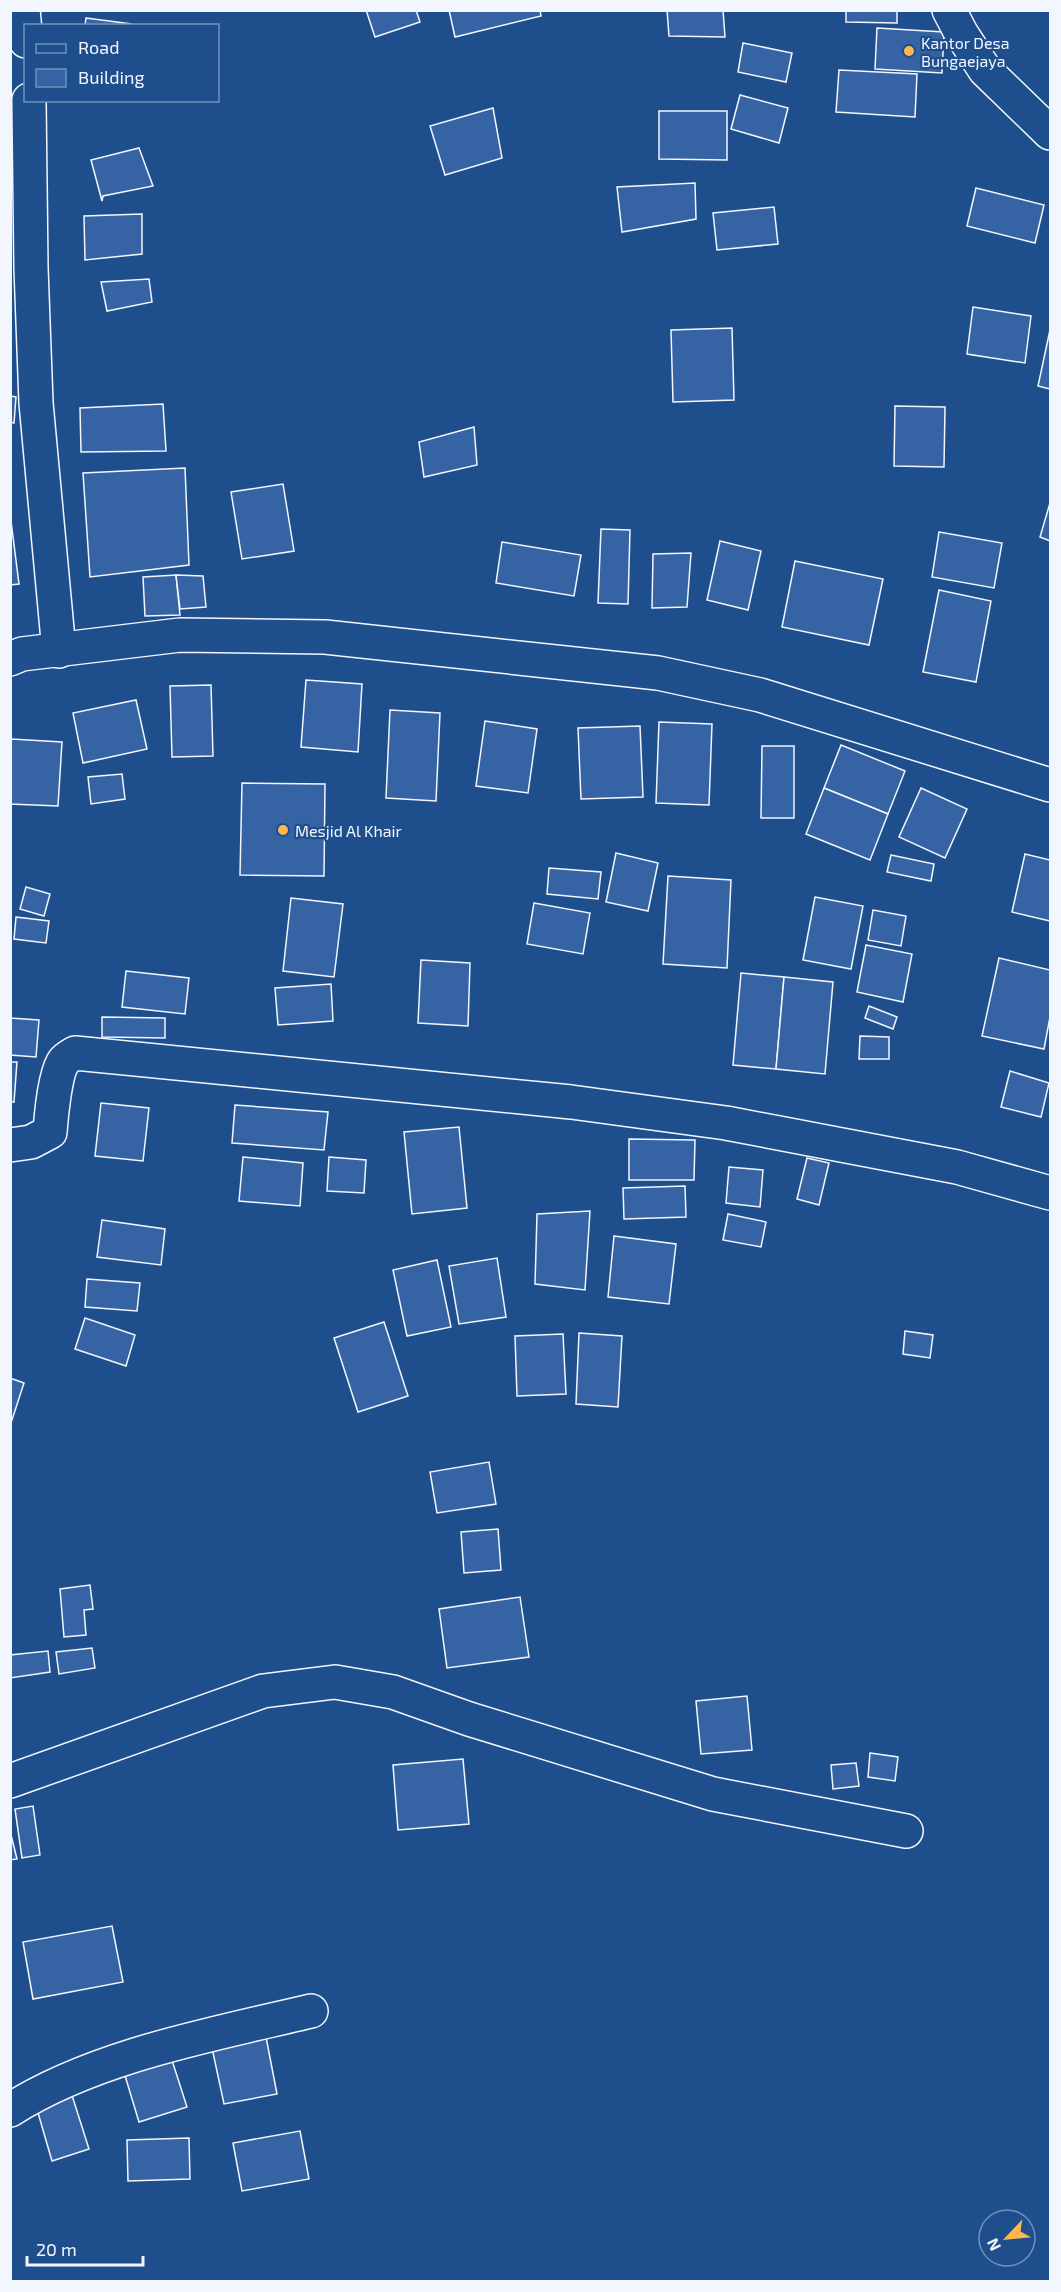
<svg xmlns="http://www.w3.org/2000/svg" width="1061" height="2292" font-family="'Exo 2',sans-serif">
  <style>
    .building { fill: #3563a3; stroke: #f2f6ff; stroke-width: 1.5 }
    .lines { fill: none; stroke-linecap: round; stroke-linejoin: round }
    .street-casing { stroke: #f2f6ff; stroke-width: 36 }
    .street { stroke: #1f4e8c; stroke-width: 33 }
    .poi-dot { fill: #ffb74d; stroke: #1f4e8c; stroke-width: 2 }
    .labels { text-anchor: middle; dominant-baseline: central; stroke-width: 4.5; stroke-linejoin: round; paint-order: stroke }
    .poi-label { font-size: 16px; fill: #f2f6ff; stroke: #1f4e8c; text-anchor: start }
  </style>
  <rect width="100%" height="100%" fill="#1f4e8c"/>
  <g class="building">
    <polygon points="366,10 416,10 420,22 375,37"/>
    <polygon points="449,10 540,10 541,16 455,37"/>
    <polygon points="667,10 723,10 725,37 669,36"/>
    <polygon points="846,10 897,10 897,23 846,22"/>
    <polygon points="86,18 132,24 85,26"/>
    <polygon points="877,28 944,32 942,73 875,69"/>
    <polygon points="743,43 792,53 786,82 738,72"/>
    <polygon points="839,70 917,74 915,117 836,112"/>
    <polygon points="740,95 788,108 779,143 731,129"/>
    <polygon points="493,108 502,158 445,175 430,126"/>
    <polygon points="659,111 727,111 727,160 659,159"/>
    <polygon points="139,148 153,186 103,196 102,201 91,160"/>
    <polygon points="695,183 696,219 622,232 617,187"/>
    <polygon points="976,188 1044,205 1035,243 967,226"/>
    <polygon points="774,207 778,244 717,250 713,213"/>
    <polygon points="142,214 142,254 85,260 84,216"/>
    <polygon points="149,279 152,302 107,311 101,282"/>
    <polygon points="973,307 1031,316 1025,363 967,354"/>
    <polygon points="732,328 734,400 673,402 671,330"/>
    <polygon points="1050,330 1050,389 1038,386"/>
    <polygon points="10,396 16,397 14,423 10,422"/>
    <polygon points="163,404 166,451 81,452 80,408"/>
    <polygon points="895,406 945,407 944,467 894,466"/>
    <polygon points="474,427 477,465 424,477 419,442"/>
    <polygon points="185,468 189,565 90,577 83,473"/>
    <polygon points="283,484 294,551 242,559 231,492"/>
    <polygon points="1050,503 1050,541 1040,537"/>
    <polygon points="10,513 19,584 10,585"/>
    <polygon points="601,529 630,530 628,604 598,603"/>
    <polygon points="939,532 1002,543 994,588 932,577"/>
    <polygon points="720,541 761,551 748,610 707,600"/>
    <polygon points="502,542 581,555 574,596 496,583"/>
    <polygon points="691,553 687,607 652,608 653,554"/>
    <polygon points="795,561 883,579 869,645 782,627"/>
    <polygon points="176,575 180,615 145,616 143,577"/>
    <polygon points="176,575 203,576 206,607 180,609"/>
    <polygon points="939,590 991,601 976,682 923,672"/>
    <polygon points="306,680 362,684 358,752 301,747"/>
    <polygon points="211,685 213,756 172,757 170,686"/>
    <polygon points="136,700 147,749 83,763 73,713"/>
    <polygon points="390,710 440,713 436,801 386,798"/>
    <polygon points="485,721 537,729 528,793 476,786"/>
    <polygon points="659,722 712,724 709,805 656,803"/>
    <polygon points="640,726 643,797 581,799 578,728"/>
    <polygon points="11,739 62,742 58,806 10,804"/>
    <polygon points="841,745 905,771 888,814 824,788"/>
    <polygon points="762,746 794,746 794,818 761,818"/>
    <polygon points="122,774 125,799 91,804 88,777"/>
    <polygon points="242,783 325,784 324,876 240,875"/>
    <polygon points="824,788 888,814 870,860 806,834"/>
    <polygon points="921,788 967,809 945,858 899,837"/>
    <polygon points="616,853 658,863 648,911 606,902"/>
    <polygon points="1025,854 1050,860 1050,921 1012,912"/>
    <polygon points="891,855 934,864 931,881 887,872"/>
    <polygon points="549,868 601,872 598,899 547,894"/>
    <polygon points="668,876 731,880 727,968 663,964"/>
    <polygon points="26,887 50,894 44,916 20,909"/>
    <polygon points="815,897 863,906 851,969 803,960"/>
    <polygon points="291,898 343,904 334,977 283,971"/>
    <polygon points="534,903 590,913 583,954 527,944"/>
    <polygon points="873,910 906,916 901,946 868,940"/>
    <polygon points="16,917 49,921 46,943 14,939"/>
    <polygon points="866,945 912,954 903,1002 857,992"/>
    <polygon points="999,958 1050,970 1050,1017 1044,1049 982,1036"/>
    <polygon points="421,960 470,963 468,1026 418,1023"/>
    <polygon points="126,971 189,978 185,1014 122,1007"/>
    <polygon points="741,973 784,977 776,1069 733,1065"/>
    <polygon points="784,977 833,982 825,1074 776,1069"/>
    <polygon points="331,984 333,1021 278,1025 275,988"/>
    <polygon points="869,1006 897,1017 893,1029 865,1018"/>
    <polygon points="102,1017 165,1018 165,1038 102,1037"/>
    <polygon points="10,1018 39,1020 36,1057 10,1055"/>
    <polygon points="860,1036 889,1037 889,1059 859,1059"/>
    <polygon points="10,1062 17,1062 14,1102 10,1102"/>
    <polygon points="1010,1071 1049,1083 1041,1117 1001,1107"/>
    <polygon points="101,1103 149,1108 143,1161 95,1156"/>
    <polygon points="235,1105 328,1112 324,1150 232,1143"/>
    <polygon points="459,1127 467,1208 412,1214 404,1132"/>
    <polygon points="629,1139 695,1140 694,1180 629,1180"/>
    <polygon points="243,1157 303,1163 300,1206 239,1201"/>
    <polygon points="329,1157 366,1160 364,1193 327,1191"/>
    <polygon points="807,1158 829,1163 819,1205 797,1199"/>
    <polygon points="729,1167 763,1170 760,1207 726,1203"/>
    <polygon points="685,1186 686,1217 624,1219 623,1188"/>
    <polygon points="590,1211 585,1290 535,1284 537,1214"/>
    <polygon points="728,1214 766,1222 761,1247 723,1240"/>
    <polygon points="102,1220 165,1229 161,1265 97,1257"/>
    <polygon points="614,1236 676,1244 669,1304 608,1297"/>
    <polygon points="497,1258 506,1317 459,1324 449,1266"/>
    <polygon points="437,1260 451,1327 407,1336 393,1270"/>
    <polygon points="87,1279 140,1283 137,1311 85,1307"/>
    <polygon points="85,1318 135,1335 126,1366 75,1349"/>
    <polygon points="384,1322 408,1396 358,1412 334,1338"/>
    <polygon points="905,1331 933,1335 930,1358 903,1354"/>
    <polygon points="579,1333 622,1336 618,1407 576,1404"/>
    <polygon points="563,1334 566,1394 517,1396 515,1336"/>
    <polygon points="10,1378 24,1383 10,1426"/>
    <polygon points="489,1462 496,1504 437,1513 430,1472"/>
    <polygon points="498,1529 501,1570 464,1573 461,1532"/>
    <polygon points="90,1585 93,1609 84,1610 86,1635 64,1637 60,1589"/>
    <polygon points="520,1597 529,1657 447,1668 439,1609"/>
    <polygon points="92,1648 95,1668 59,1674 56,1652"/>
    <polygon points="48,1651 50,1672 10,1678 10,1655"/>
    <polygon points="747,1696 752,1750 701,1754 696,1701"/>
    <polygon points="870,1753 898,1757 895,1781 868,1777"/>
    <polygon points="463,1759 469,1824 398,1830 393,1765"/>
    <polygon points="856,1763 859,1786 833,1789 831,1765"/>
    <polygon points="33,1806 40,1855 22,1858 15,1809"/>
    <polygon points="10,1831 17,1859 10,1860"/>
    <polygon points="112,1926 123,1982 33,1999 23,1942"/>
    <polygon points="266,2037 277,2094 224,2104 212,2048"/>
    <polygon points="170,2054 187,2107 139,2122 123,2069"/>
    <polygon points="70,2089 89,2149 52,2161 34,2099"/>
    <polygon points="300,2131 309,2179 242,2191 233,2143"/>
    <polygon points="189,2138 190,2179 128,2181 127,2140"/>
  </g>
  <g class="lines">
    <defs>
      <g id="street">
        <polyline points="23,10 26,41"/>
        <polyline points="949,10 961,33 985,70 1050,133"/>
        <polyline points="29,100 31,268 36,403 59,651"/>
        <polyline points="10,659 22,654 180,635 325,637 658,673 760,695 1050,785"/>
        <path d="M10,1145L31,1142L50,1132C51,1118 55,1072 64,1061C66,1058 72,1055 75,1053L571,1102L726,1123L957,1167L1050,1193"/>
        <polyline points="10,1781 263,1691 335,1682 393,1692 469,1719 713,1794 906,1831"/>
        <path d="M10,2110C94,2056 214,2034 311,2011"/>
      </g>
    </defs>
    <use href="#street" class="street-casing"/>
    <use href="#street" class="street"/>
  </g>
  <g class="poi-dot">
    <circle cx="909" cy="51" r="6"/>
    <circle cx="283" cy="830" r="6"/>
  </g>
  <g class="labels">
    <g class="poi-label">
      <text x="921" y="42">Kantor Desa<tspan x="921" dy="18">Bungaejaya</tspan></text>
      <text x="295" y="830">Mesjid Al Khair</text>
    </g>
  </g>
  <rect width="1061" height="2292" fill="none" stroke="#f2f6ff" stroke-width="24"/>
  <rect x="24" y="24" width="195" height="78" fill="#1f4e8c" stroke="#7391ba" stroke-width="1.5"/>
  <rect x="36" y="44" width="30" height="9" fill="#1f4e8c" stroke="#7391ba" stroke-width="1.5"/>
  <text x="78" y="54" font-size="18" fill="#f2f6ff">Road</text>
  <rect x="36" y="69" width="30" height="18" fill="#3563a3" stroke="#7391ba" stroke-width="1.5"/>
  <text x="78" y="84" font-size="18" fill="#f2f6ff">Building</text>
  <g transform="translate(1007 2238) rotate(244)"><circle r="28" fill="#1f4e8c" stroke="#7391ba" stroke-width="1.5"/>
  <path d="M0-4.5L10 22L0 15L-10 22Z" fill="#ffb74d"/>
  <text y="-9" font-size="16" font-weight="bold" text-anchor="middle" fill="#f2f6ff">N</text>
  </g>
  <path d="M27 2256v9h116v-9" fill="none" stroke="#f2f6ff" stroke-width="3"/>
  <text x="36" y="2256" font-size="18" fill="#f2f6ff" stroke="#1f4e8c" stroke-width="4.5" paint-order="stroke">20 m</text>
</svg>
